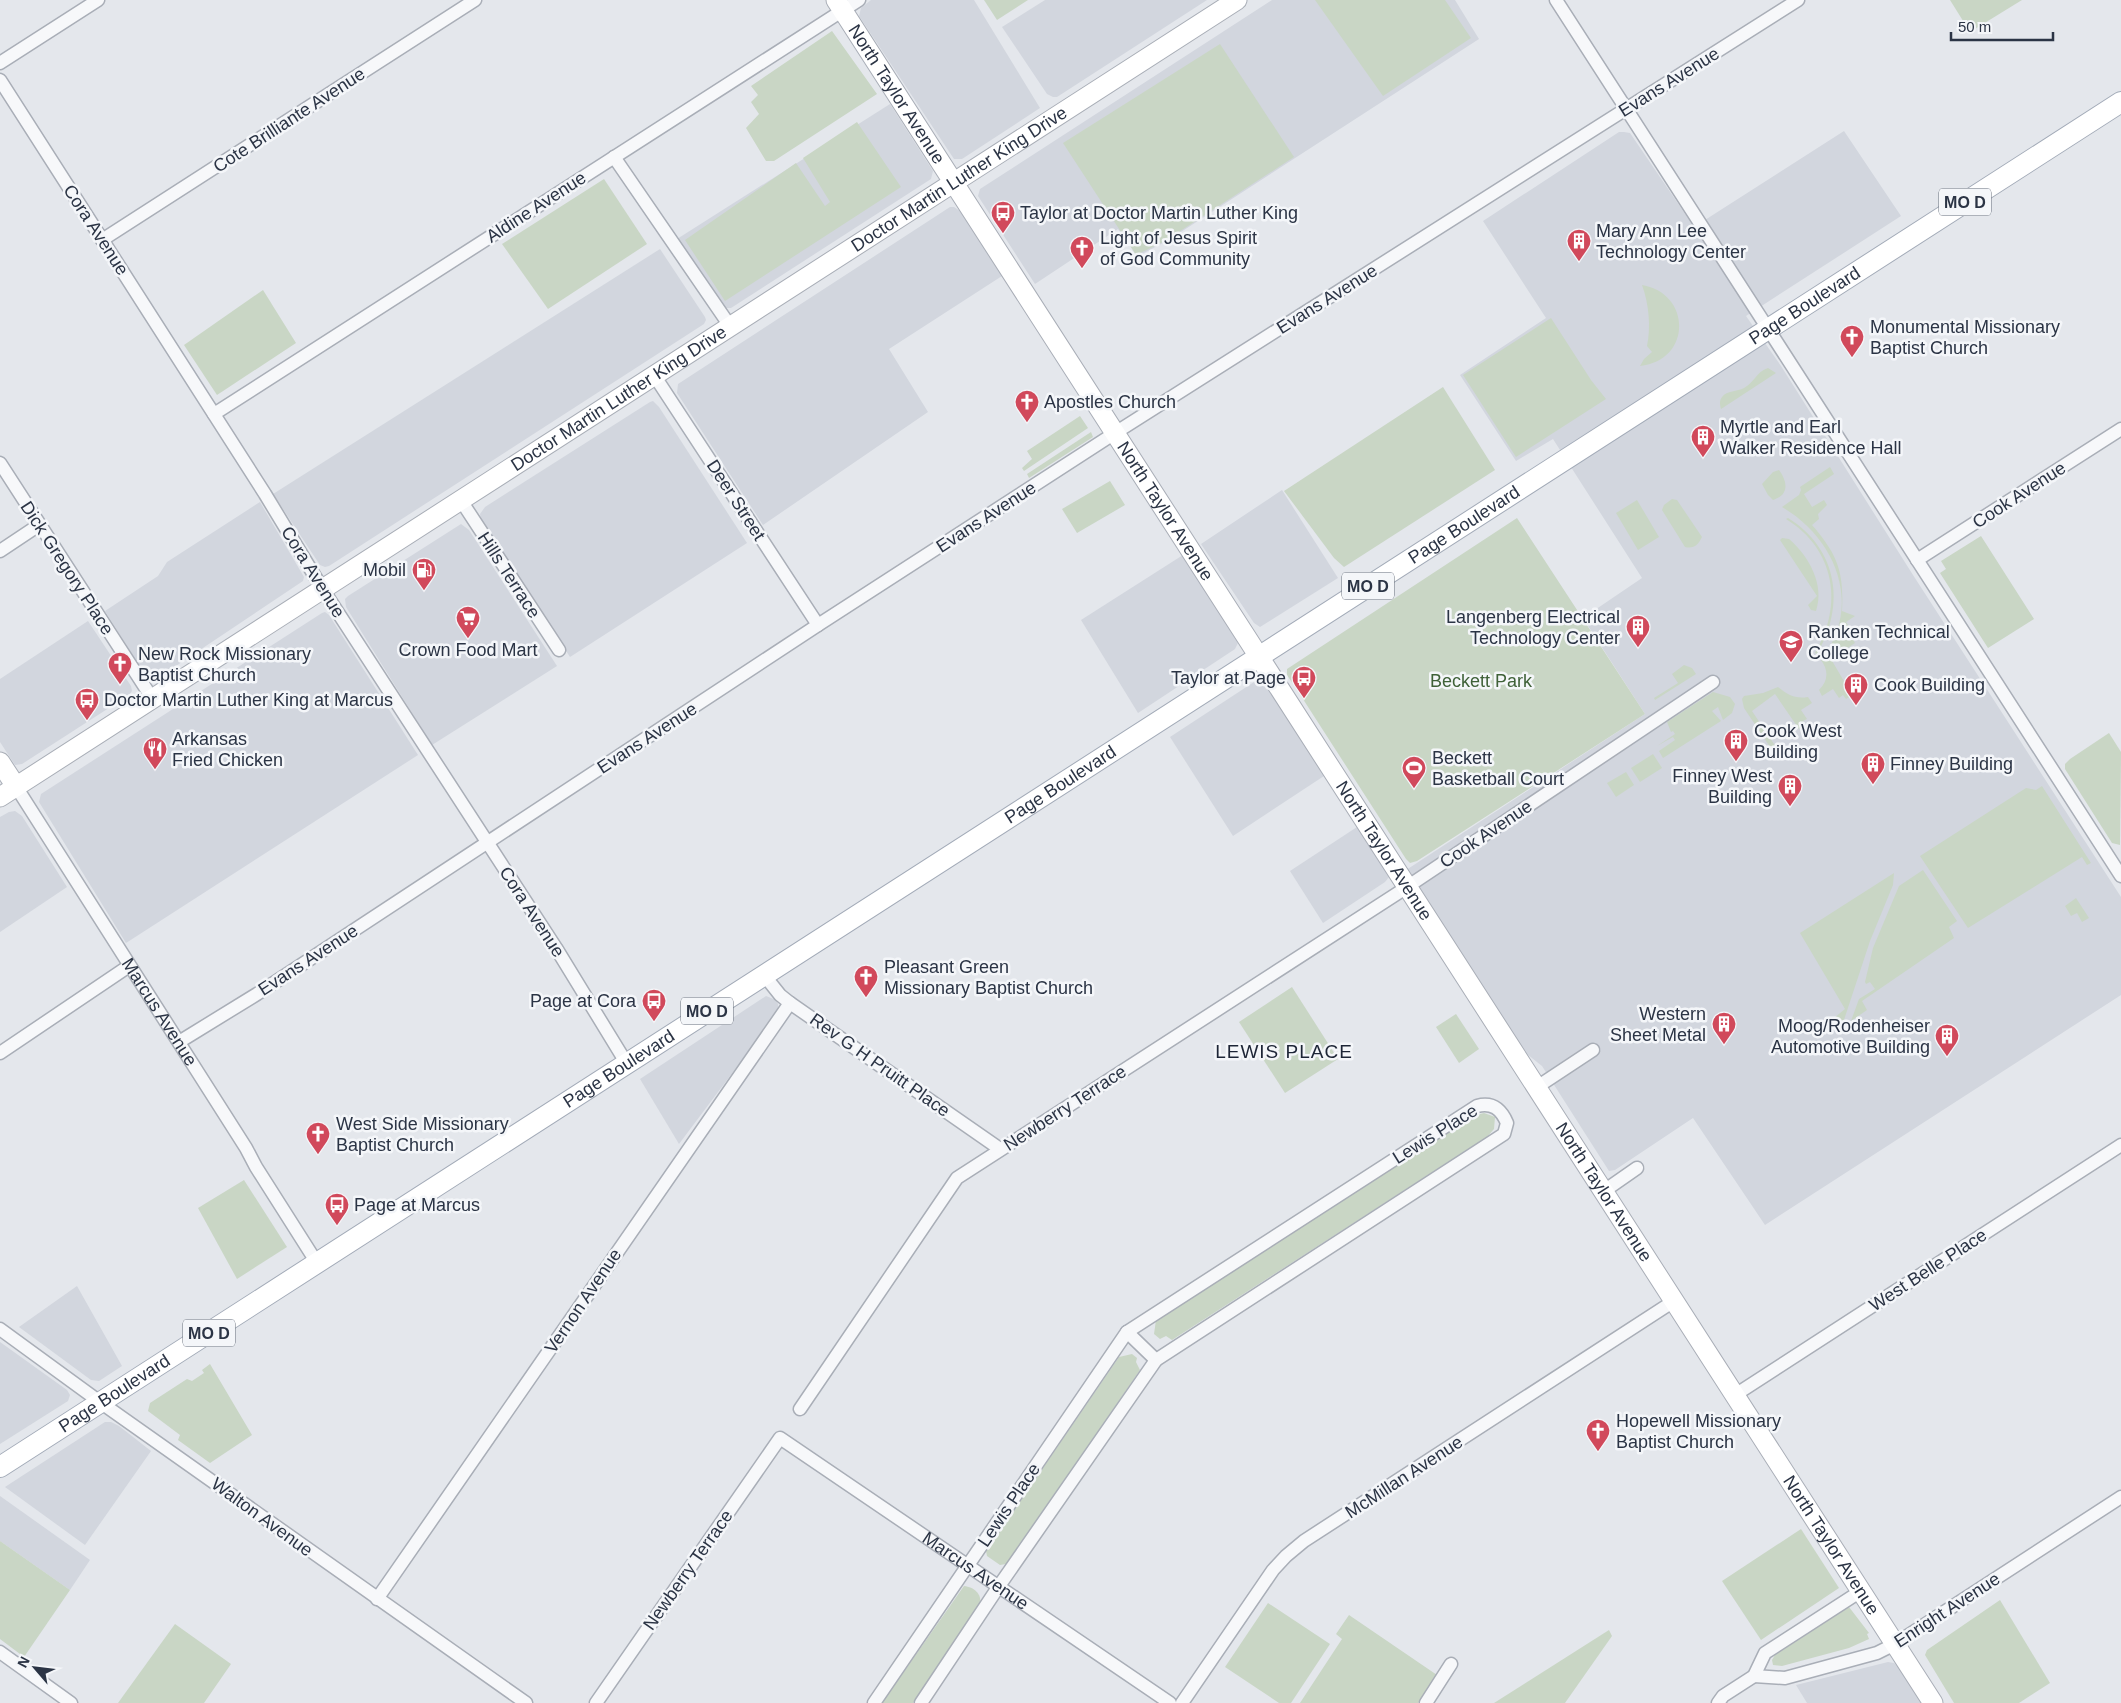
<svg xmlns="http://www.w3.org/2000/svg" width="2121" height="1703" font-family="Arial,sans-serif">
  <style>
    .built { fill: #d2d6de }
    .green { fill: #c9d6c5 }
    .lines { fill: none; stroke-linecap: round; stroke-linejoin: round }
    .street-casing { stroke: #a9aeb7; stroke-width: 15 }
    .secondary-casing { stroke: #a9aeb7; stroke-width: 21 }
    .primary-casing { stroke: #a3abb8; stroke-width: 22 }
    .street { stroke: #f7f8fa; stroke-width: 12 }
    .secondary { stroke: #fff; stroke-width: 19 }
    .primary { stroke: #fff; stroke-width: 20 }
    .labels { text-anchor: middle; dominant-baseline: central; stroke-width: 5; stroke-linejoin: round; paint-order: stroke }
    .shield { fill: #f4f6f9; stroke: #676e7b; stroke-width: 1 }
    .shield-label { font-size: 16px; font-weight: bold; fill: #2b3445 }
    .street-label { font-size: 18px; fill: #2b3445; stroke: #f4f6f9 }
    .poi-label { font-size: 18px; fill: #2b3445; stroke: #f4f6f9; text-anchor: start }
    .park-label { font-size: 18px; fill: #3f6138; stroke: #f4f6f9 }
    .neighbourhood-label { font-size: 19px; letter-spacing: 1px; fill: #1d2536; stroke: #f4f6f9 }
  </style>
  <rect width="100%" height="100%" fill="#e4e7ec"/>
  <g class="built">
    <polygon points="871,0 974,0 1040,108 962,159 954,159 859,16 861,8"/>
    <polygon points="1045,0 1207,0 1057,97 1053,97 1047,94 1002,27"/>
    <polygon points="1272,0 1455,0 1479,39 1167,241 1138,256 1118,229 1035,284 978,196 980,189"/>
    <polygon points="890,104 933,171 931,179 731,308 724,308 677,239"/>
    <polygon points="1844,131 1901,216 1746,316 1781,366 1913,575 2121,897 2121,995 1765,1225 1693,1118 1615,1170 1609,1171 1542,1066 1503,1035 1400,874 1645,714 1583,618 1642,578 1553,439 1516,461 1460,375 1546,318 1483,221 1619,132 1624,132 1630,133 1694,227"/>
    <polygon points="950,207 954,207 960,211 1002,276 889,349 928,412 763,525 677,393 678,384"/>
    <polygon points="660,249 705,317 706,320 704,324 329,566 325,567 320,565 273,494"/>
    <polygon points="653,401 659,407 747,543 570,657 481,520 480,514 485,507 650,402"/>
    <polygon points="1282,490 1338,578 1260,627 1254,623 1201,544"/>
    <polygon points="260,502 304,577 303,581 155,680 148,680 105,611 158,576 167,562"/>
    <polygon points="461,524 469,530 557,666 432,745 346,607 345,599 348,596"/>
    <polygon points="1183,555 1238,643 1235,649 1138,713 1081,620"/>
    <polygon points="325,612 329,615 418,755 126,943 39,802 41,794 322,613"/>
    <polygon points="88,621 131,686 132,691 129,695 22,764 15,765 0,742 0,679"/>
    <polygon points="1261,680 1266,684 1324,776 1233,836 1170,737 1254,682"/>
    <polygon points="15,811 22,816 67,887 0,932 0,817 9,812"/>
    <polygon points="1357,827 1388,870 1389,877 1385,882 1323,923 1290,871"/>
    <polygon points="766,996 776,1000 778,1004 778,1012 679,1144 640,1079"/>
    <polygon points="77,1286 122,1366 99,1381 91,1380 19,1327"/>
    <polygon points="0,1342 67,1390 70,1395 68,1401 0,1444"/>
    <polygon points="105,1422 111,1422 119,1426 151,1451 85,1545 5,1487"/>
    <polygon points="0,1496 90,1560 70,1590 0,1541"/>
    <polygon points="1888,1662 1894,1663 1901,1669 1922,1703 1807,1703 1796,1685"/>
  </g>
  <g class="green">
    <polygon points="984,0 1028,0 997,20"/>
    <polygon points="1315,0 1445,0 1471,38 1383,96"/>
    <polygon points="1950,0 2022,0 1970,32"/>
    <polygon points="832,31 877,94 774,161 766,161 746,128 759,114 751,102 758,95 751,86"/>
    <polygon points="1220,44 1294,157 1165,241 1136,255 1063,143"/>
    <polygon points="857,122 901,187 725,301 685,240 796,163 825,206 830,202 803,158"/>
    <polygon points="604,179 647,244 548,309 502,244"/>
    <path d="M1642,285C1691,293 1693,360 1640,366L1644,359L1652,352L1647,346C1651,327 1649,304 1642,285Z"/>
    <polygon points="263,290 296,343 217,395 184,345"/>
    <polygon points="1551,318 1591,380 1606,399 1516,457 1463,375"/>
    <path d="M1768,368L1776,373L1721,409C1720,405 1719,401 1722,397C1727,390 1737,392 1744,388C1754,383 1756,372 1768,368Z"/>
    <polygon points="1443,387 1495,470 1344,567 1334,558 1284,491"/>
    <polygon points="1080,416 1088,428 1024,471 1022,468 1032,459 1027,451"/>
    <polygon points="1091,432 1093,437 1029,478 1027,474"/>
    <path d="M1830,467L1834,474L1804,494L1812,507L1824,500L1827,505L1818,514L1819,519L1812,525C1838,555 1844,572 1842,611L1855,616L1846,622L1852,632L1850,634L1855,643L1831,659L1852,695L1846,699L1843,695L1839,698L1833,689L1822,696L1819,690C1828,681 1829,671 1821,660C1863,607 1837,539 1782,507L1799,495L1801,490L1800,487Z"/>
    <path d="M1779,470C1788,482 1789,495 1773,500L1768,495L1762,484L1773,472Z"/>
    <polygon points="1110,481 1125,505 1077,533 1062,509"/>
    <path d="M1672,499L1677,500L1702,537C1698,545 1694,549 1685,547L1662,510L1664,505Z"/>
    <polygon points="1637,500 1659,537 1638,550 1616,513"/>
    <polygon points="1517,518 1645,714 1417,861 1410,863 1406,859 1301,696 1287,675 1287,669"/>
    <path d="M1788,518C1838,549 1846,605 1817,654L1815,653C1844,605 1835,549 1786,519Z"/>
    <polygon points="1981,536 2034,619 1988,648 1940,573 1946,569 1941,561"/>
    <path d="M1782,538L1789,539C1809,556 1825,585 1816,611L1811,610L1808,605L1817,596L1780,540Z"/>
    <polygon points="1684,665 1692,668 1696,674 1655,700 1654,698 1678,683 1672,674"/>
    <path d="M1778,687C1788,695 1795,699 1808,697L1812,703L1801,710L1807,719L1803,721L1805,725L1799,729L1775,694L1752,711L1776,747L1772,750L1744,708L1742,699L1744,696L1763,693Z"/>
    <polygon points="1713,692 1730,697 1735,704 1732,713 1723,720 1718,707 1712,711 1721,721 1663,758 1659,751 1675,740 1673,737 1657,746 1675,734 1673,731 1671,732 1667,722"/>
    <polygon points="2109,733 2121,752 2120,845 2112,843 2065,769 2065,764 2070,759"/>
    <polygon points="1653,754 1662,768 1640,782 1631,768"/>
    <polygon points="1626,772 1634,785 1616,797 1607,783"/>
    <polygon points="2042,786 2091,863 2087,865 2082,857 1968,928 1920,856 2026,788 2036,790"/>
    <polygon points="1923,870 1957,921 1949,927 1954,938 1862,1001 1867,1010 1851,1021 1859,999 1875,989 1870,982 1866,984 1865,982 1873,948 1899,886"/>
    <polygon points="1894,873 1893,885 1870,941 1841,1029 1838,1027 1834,1018 1845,1009 1800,933"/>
    <polygon points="2076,898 2089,918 2082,922 2077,913 2071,916 2065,906"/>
    <polygon points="1292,987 1338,1059 1285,1093 1239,1022"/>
    <polygon points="1456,1014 1479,1049 1459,1063 1436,1027"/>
    <polygon points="1484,1113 1495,1117 1494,1129 1487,1137 1172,1340 1166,1336 1160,1339 1154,1334 1156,1320 1472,1116"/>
    <polygon points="244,1180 287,1247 237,1279 198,1208"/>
    <polygon points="1132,1354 1137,1358 1136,1362 1140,1370 1010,1561 1006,1564 1000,1565 987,1556 986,1551 1119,1357"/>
    <polygon points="210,1364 252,1435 210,1463 178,1440 180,1435 148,1411 150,1403 187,1379 192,1381 204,1373 202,1370"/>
    <polygon points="1801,1529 1839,1588 1761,1640 1722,1581"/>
    <polygon points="0,1541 70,1590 24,1657 0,1639"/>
    <path d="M964,1586C974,1587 982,1594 980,1604L913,1703H882Z"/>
    <polygon points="2000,1600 2050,1683 2019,1703 1954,1703 1925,1655 1927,1650"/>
    <polygon points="1268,1603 1330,1644 1291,1703 1279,1703 1225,1667"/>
    <polygon points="1849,1607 1869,1633 1867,1634 1869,1639 1849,1648 1782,1666 1773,1665 1772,1660 1775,1655"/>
    <polygon points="1349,1615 1437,1675 1418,1703 1300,1703 1342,1639 1336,1634"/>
    <polygon points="175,1624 231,1664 204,1703 118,1703"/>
    <polygon points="1609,1630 1612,1636 1565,1703 1494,1703"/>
  </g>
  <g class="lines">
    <defs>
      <g id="street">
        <polyline points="1556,0 2121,876"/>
        <polyline points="0,63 98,0"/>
        <polyline points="0,80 265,494 322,588 556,948 627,1064"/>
        <polyline points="614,157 730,326"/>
        <polyline points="102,240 475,0"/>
        <polyline points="654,375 818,625"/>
        <polyline points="214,414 859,0"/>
        <polyline points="0,463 152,698"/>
        <polyline points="460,499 559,650"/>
        <polyline points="0,551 39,525"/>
        <polyline points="1917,560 2121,429"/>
        <path id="s1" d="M15,785L246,1148L256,1167L317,1263"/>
        <polyline points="764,975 780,995 790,1003 1000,1149"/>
        <polyline points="179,1042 257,994 818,625 1115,433 1798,0"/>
        <polyline points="0,1053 129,966"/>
        <polyline points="1537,1087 1593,1050"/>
        <polyline points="1604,1191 1637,1168"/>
        <polyline points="0,1329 100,1402 526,1703"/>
        <polyline points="1127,1332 1156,1360"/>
        <polyline points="1735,1395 2121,1145"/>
        <polyline points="800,1409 957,1178 1398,893 1713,682"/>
        <polyline points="377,1599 790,1003"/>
        <polyline points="0,1652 71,1703"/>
        <polyline points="1754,1676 1785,1678 1877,1653 1895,1644 2121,1497"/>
        <path id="s2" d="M596,1703L780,1438L1170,1703"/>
        <path d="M874,1703L1127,1332L1477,1106C1492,1102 1501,1109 1507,1123L1504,1134L1156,1360L999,1586L921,1703"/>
        <polyline points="1182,1703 1273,1570 1286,1556 1304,1541 1674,1301"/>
        <polyline points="1426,1703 1451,1664"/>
        <polyline points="1718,1703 1723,1696 1754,1676 1765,1653 1861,1591"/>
      </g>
      <g id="secondary">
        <path id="s3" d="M836,0L1933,1703"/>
        <polyline points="0,762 15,785"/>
        <path id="s4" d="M0,797L1237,0"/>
      </g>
      <g id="primary">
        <path id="s5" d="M0,1467L2121,102"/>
      </g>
    </defs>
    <use href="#street" class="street-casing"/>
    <use href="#secondary" class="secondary-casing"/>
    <use href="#primary" class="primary-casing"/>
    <use href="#street" class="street"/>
    <use href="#secondary" class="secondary"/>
    <use href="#primary" class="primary"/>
  </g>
  <defs>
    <symbol id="bus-pin" viewBox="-11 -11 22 30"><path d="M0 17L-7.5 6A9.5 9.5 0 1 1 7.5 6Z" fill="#d1495b" stroke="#f4f6f9"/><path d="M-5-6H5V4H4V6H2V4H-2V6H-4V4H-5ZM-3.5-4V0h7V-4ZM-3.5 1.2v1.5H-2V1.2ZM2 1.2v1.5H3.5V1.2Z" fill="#fff"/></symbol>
    <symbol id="building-pin" viewBox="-11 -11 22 30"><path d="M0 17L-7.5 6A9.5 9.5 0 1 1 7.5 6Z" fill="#d1495b" stroke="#f4f6f9"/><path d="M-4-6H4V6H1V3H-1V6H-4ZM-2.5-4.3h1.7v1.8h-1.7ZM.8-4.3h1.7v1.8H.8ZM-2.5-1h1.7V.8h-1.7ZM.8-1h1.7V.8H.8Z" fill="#fff"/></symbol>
    <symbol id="church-pin" viewBox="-11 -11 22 30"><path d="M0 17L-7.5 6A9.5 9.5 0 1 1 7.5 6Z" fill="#d1495b" stroke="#f4f6f9"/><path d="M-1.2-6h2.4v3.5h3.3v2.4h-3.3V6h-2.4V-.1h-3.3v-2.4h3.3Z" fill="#fff"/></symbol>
    <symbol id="fuel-pin" viewBox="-11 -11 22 30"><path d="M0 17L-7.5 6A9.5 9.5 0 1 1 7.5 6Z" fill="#d1495b" stroke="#f4f6f9"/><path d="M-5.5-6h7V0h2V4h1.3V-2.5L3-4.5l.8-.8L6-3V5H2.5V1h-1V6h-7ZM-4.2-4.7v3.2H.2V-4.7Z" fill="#fff"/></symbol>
    <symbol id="supermarket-pin" viewBox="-11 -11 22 30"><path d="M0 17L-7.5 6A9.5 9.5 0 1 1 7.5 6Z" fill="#d1495b" stroke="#f4f6f9"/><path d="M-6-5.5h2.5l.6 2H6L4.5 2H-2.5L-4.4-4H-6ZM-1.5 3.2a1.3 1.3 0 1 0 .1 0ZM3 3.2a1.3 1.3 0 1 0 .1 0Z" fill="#fff"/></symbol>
    <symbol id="university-pin" viewBox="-11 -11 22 30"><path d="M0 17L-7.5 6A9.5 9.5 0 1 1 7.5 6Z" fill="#d1495b" stroke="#f4f6f9"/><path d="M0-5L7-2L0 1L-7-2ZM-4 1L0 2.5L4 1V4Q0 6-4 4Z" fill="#fff"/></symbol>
    <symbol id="restaurant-pin" viewBox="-11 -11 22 30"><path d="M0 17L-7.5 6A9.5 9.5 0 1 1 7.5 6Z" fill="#d1495b" stroke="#f4f6f9"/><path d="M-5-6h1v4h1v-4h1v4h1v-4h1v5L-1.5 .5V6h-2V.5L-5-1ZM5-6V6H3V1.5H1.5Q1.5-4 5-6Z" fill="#fff"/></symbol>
    <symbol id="stadium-pin" viewBox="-11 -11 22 30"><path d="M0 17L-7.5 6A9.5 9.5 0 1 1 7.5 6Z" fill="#d1495b" stroke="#f4f6f9"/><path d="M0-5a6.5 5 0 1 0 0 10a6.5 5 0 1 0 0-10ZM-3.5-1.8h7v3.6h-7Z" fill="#fff"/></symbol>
  </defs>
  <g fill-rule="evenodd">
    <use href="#bus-pin" x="989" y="199" width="28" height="38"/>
    <use href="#building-pin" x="1565" y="227" width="28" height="38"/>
    <use href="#church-pin" x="1068" y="234" width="28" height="38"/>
    <use href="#church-pin" x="1838" y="323" width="28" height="38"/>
    <use href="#church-pin" x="1013" y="388" width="28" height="38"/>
    <use href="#building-pin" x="1689" y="423" width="28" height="38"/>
    <use href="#fuel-pin" x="410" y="556" width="28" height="38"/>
    <use href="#supermarket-pin" x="454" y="604" width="28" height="38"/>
    <use href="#building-pin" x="1624" y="613" width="28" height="38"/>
    <use href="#university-pin" x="1777" y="628" width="28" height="38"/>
    <use href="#church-pin" x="106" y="650" width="28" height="38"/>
    <use href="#bus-pin" x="1290" y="664" width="28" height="38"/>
    <use href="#building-pin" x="1842" y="671" width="28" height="38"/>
    <use href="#bus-pin" x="73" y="686" width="28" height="38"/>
    <use href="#building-pin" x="1722" y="727" width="28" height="38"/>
    <use href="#restaurant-pin" x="141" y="735" width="28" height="38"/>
    <use href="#building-pin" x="1859" y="750" width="28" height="38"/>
    <use href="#stadium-pin" x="1400" y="754" width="28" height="38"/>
    <use href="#building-pin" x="1776" y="772" width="28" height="38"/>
    <use href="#church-pin" x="852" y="963" width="28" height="38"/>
    <use href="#bus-pin" x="640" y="987" width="28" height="38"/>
    <use href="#building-pin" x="1710" y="1010" width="28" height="38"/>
    <use href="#building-pin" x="1933" y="1022" width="28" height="38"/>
    <use href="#church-pin" x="304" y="1120" width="28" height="38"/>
    <use href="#bus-pin" x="323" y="1191" width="28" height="38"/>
    <use href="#church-pin" x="1584" y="1417" width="28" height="38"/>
  </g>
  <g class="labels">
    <g class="shield">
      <rect x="1939" y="188.5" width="52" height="27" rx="4"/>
      <rect x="1342" y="572.5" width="52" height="27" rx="4"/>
      <rect x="681" y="997.5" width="52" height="27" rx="4"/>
      <rect x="183" y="1319.5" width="52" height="27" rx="4"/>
    </g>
    <g class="shield-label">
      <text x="1965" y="202">MO D</text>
      <text x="1368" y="586">MO D</text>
      <text x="707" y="1011">MO D</text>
      <text x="209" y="1333">MO D</text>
    </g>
    <g class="street-label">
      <text transform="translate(1669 82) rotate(-32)">Evans Avenue</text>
      <text stroke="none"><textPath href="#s3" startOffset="112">North Taylor Avenue</textPath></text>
      <text transform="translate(289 120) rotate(-33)">Cote Brilliante Avenue</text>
      <text stroke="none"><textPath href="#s4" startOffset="1141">Doctor Martin Luther King Drive</textPath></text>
      <text transform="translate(536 207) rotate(-33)">Aldine Avenue</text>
      <text transform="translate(96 230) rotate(57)">Cora Avenue</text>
      <text transform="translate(1327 299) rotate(-32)">Evans Avenue</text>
      <text stroke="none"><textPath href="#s5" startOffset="2146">Page Boulevard</textPath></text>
      <text stroke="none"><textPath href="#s4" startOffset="736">Doctor Martin Luther King Drive</textPath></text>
      <text transform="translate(2019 495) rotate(-33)">Cook Avenue</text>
      <text transform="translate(736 500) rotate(57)">Deer Street</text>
      <text stroke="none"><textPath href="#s3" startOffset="608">North Taylor Avenue</textPath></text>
      <text transform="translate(986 517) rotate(-33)">Evans Avenue</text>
      <text stroke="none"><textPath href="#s5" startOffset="1741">Page Boulevard</textPath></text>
      <text transform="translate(67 568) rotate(57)">Dick Gregory Place</text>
      <text transform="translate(313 572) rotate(58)">Cora Avenue</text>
      <text transform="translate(509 575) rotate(57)">Hills Terrace</text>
      <text transform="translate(647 738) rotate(-33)">Evans Avenue</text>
      <text stroke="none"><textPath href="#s5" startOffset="1261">Page Boulevard</textPath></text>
      <text transform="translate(1486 834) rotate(-34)">Cook Avenue</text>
      <text stroke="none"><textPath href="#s3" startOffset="1012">North Taylor Avenue</textPath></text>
      <text transform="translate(532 912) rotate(57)">Cora Avenue</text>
      <text transform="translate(308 960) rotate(-33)">Evans Avenue</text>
      <text stroke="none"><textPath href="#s1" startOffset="269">Marcus Avenue</textPath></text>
      <text transform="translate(880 1065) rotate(35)">Rev G H Pruitt Place</text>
      <text stroke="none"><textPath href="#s5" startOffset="736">Page Boulevard</textPath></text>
      <text transform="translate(1065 1108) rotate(-33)">Newberry Terrace</text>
      <text transform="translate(1435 1134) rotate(-32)">Lewis Place</text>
      <text stroke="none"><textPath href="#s3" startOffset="1418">North Taylor Avenue</textPath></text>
      <text transform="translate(1928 1270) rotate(-33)">West Belle Place</text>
      <text transform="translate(583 1301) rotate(-56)">Vernon Avenue</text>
      <text stroke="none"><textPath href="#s5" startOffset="136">Page Boulevard</textPath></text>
      <text transform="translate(1404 1477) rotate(-33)">McMillan Avenue</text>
      <text transform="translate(1009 1505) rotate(-56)">Lewis Place</text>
      <text transform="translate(262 1517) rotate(36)">Walton Avenue</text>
      <text stroke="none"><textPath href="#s3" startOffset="1838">North Taylor Avenue</textPath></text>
      <text transform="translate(688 1570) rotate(-55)">Newberry Terrace</text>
      <text stroke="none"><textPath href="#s2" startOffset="559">Marcus Avenue</textPath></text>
      <text transform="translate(1947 1610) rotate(-33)">Enright Avenue</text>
    </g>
    <g class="poi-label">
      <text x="1020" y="213">Taylor at Doctor Martin Luther King</text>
      <text x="1596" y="231">Mary Ann Lee<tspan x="1596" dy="21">Technology Center</tspan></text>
      <text x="1100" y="238">Light of Jesus Spirit<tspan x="1100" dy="21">of God Community</tspan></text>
      <text x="1870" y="327">Monumental Missionary<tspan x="1870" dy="21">Baptist Church</tspan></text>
      <text x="1044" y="402">Apostles Church</text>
      <text x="1720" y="427">Myrtle and Earl<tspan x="1720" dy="21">Walker Residence Hall</tspan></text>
      <text x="406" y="570" text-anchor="end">Mobil</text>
      <text x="1620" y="617" text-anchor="end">Langenberg Electrical<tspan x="1620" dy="21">Technology Center</tspan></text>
      <text x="1808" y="632">Ranken Technical<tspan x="1808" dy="21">College</tspan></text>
      <text x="468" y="650" text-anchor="middle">Crown Food Mart</text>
      <text x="138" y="654">New Rock Missionary<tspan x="138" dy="21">Baptist Church</tspan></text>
      <text x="1286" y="678" text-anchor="end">Taylor at Page</text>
      <text x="1874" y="685">Cook Building</text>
      <text x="104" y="700">Doctor Martin Luther King at Marcus</text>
      <text x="1754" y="731">Cook West<tspan x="1754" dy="21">Building</tspan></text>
      <text x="172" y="739">Arkansas<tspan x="172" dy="21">Fried Chicken</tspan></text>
      <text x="1432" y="758">Beckett<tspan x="1432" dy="21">Basketball Court</tspan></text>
      <text x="1890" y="764">Finney Building</text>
      <text x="1772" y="776" text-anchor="end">Finney West<tspan x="1772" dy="21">Building</tspan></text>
      <text x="884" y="967">Pleasant Green<tspan x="884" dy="21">Missionary Baptist Church</tspan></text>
      <text x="636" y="1001" text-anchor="end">Page at Cora</text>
      <text x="1706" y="1014" text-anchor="end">Western<tspan x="1706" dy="21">Sheet Metal</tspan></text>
      <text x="1930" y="1026" text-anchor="end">Moog/Rodenheiser<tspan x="1930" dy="21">Automotive Building</tspan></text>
      <text x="336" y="1124">West Side Missionary<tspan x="336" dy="21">Baptist Church</tspan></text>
      <text x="354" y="1205">Page at Marcus</text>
      <text x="1616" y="1421">Hopewell Missionary<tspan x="1616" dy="21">Baptist Church</tspan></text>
    </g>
    <g class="park-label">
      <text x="1481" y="681">Beckett Park</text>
    </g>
    <g class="neighbourhood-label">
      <text x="1284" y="1051">LEWIS PLACE</text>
    </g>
  </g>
  <g transform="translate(35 1668) rotate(298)" stroke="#f4f6f9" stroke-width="4" paint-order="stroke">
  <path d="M0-4L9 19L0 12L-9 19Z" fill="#2b3445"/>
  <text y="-8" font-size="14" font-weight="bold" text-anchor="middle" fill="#2b3445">N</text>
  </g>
  <path d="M1951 32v8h102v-8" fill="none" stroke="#2b3445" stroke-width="2.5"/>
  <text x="1958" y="32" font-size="15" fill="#2b3445" stroke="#f4f6f9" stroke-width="4" paint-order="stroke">50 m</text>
</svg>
